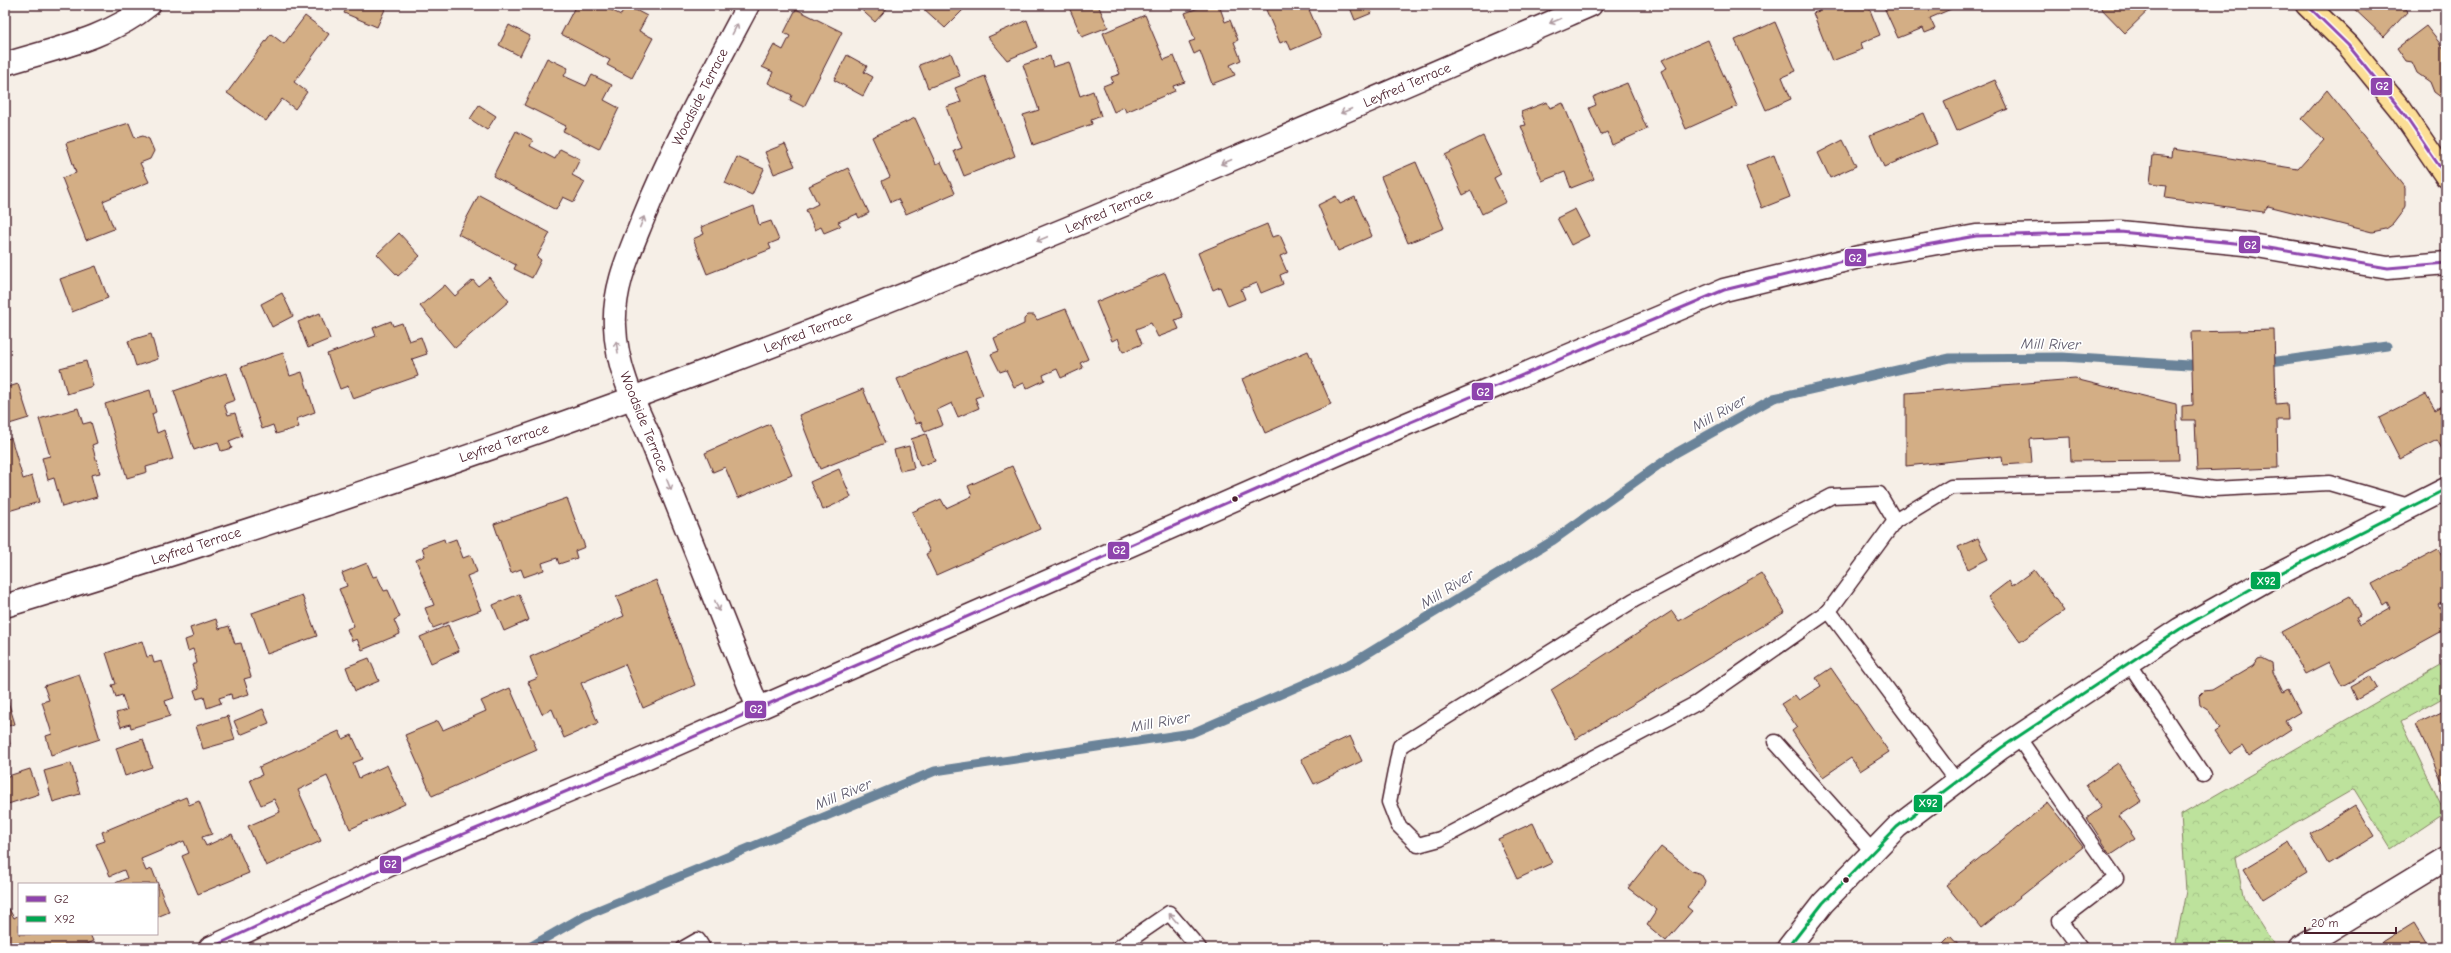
<svg xmlns="http://www.w3.org/2000/svg" width="2451" height="953" font-family="'Comic Neue',sans-serif">
  <style>
    .forest { fill: url(#forest-crowns); stroke: #848064 }
    .lines { fill: none; stroke-linecap: round; stroke-linejoin: round }
    .stream { stroke: #6b8399; stroke-width: 9 }
    .building { fill: #d3ae85; stroke: #4a1f2b }
    .lane-casing { stroke: #4a1f2b; stroke-width: 17 }
    .street-casing { stroke: #4a1f2b; stroke-width: 25 }
    .secondary-casing { stroke: #4a1f2b; stroke-width: 25 }
    .primary-casing { stroke: #4a1f2b; stroke-width: 25 }
    .lane { stroke: #fff; stroke-width: 14 }
    .street { stroke: #fff; stroke-width: 22 }
    .secondary { stroke: #fff; stroke-width: 22 }
    .primary { stroke: #fcde96; stroke-width: 22 }
    .bus-1-casing { stroke: #fff; stroke-width: 6 }
    .bus-2-casing { stroke: #fff; stroke-width: 6 }
    .bus-1 { stroke: #8e44ad; stroke-width: 3 }
    .bus-2 { stroke: #00a651; stroke-width: 3 }
    .oneway { stroke: #ae9aa0 }
    .bus-dot { fill: #4a1f2b; stroke: #fff; stroke-width: 1.5 }
    .labels { text-anchor: middle; dominant-baseline: central; stroke-width: 3.5; stroke-linejoin: round; paint-order: stroke }
    .street-label { font-size: 14px; fill: #4a1f2b; stroke: #fff }
    .water-label { font-size: 15px; font-style: italic; fill: #5d596b; stroke: #fff }
    .line-badge { stroke: #fff; stroke-width: 1.5 }
    .badge-label { font-size: 11px; text-anchor: middle; font-weight: bold; fill: #fff }
  </style>
  <defs>
    <pattern id="forest-crowns" width="20" height="18" patternUnits="userSpaceOnUse"><rect width="20" height="18" fill="#bde29c"/><path d="M2 6a3 3 0 1 1 6 0M12 15a3 3 0 1 1 6 0" fill="none" stroke="#a4c187"/></pattern>
  </defs>
  <rect width="100%" height="100%" fill="#f6efe7"/>
  <filter id="ink" filterUnits="userSpaceOnUse"><feTurbulence type="fractalNoise" baseFrequency=".025" numOctaves="2"/><feDisplacementMap in="SourceGraphic" scale="8" xChannelSelector="R" yChannelSelector="G"/><feConvolveMatrix kernelMatrix="1 2 1 2 8 2 1 2 1" color-interpolation-filters="sRGB"/></filter>
  <g filter="url(#ink)">
    <polygon class="forest" points="2446,662 2446,696 2401,721 2445,813 2391,849 2354,789 2236,857 2243,896 2276,948 2175,948 2186,891 2181,815"/>
    <g class="lines">
      <g class="stream">
        <polyline points="2263,363 2387,346"/>
        <polyline points="528,948 584,916 935,771 1192,733 1352,663 1552,541 1674,454 1774,398 1950,358 2062,357 2204,366"/>
      </g>
    </g>
    <g class="building">
      <polygon points="348,5 387,5 377,27 344,13"/>
      <polygon points="576,5 601,5 621,15 626,5 647,16 639,31 653,38 632,78 607,65 610,60 561,34"/>
      <polygon points="856,5 890,5 875,22"/>
      <polygon points="926,5 962,5 965,8 945,28 923,8"/>
      <polygon points="1068,5 1098,5 1108,27 1082,37"/>
      <polygon points="1206,5 1219,5 1225,22 1230,20 1238,40 1234,42 1241,60 1230,65 1235,75 1212,84 1200,51 1194,54 1189,42 1195,40 1185,13"/>
      <polygon points="1264,5 1307,5 1321,37 1291,50 1287,40 1280,43"/>
      <polygon points="1349,5 1372,5 1369,6 1372,13 1355,20"/>
      <polygon points="1817,5 1868,5 1880,35 1861,43 1863,49 1832,61 1813,13 1819,11"/>
      <polygon points="1883,5 1949,5 1951,9 1930,18 1935,29 1925,33 1923,28 1898,38"/>
      <polygon points="2098,5 2154,5 2125,33"/>
      <polygon points="2350,5 2401,5 2408,11 2384,37"/>
      <polygon points="2445,5 2446,5 2446,19 2444,18"/>
      <polygon points="796,9 842,32 804,107 790,100 792,95 768,83 773,72 762,67 774,45 783,50 790,36 784,33"/>
      <polygon points="1145,15 1164,60 1174,56 1185,82 1173,86 1175,91 1126,112 1124,107 1114,112 1103,86 1113,82 1111,77 1120,74 1103,33"/>
      <polygon points="305,16 329,34 294,82 307,92 295,109 282,99 266,121 227,93 271,34 284,44"/>
      <polygon points="1027,20 1037,47 1007,60 988,37"/>
      <polygon points="1775,22 1796,71 1782,77 1791,99 1766,110 1735,40"/>
      <polygon points="509,25 530,36 520,56 499,45"/>
      <polygon points="2426,26 2446,51 2446,101 2434,92 2430,82 2417,73 2412,62 2406,61 2397,48"/>
      <polygon points="1708,40 1737,106 1686,129 1661,71 1667,68 1662,60"/>
      <polygon points="951,53 960,76 928,88 919,65"/>
      <polygon points="847,55 867,66 864,72 873,77 863,96 834,80"/>
      <polygon points="1050,56 1053,67 1069,62 1080,96 1093,91 1101,116 1091,120 1092,124 1033,145 1023,115 1039,110 1023,65"/>
      <polygon points="547,58 568,68 564,76 586,86 592,75 612,85 604,100 619,108 599,149 563,131 566,126 524,105"/>
      <polygon points="985,76 1015,156 964,176 954,151 962,148 946,107 961,102 955,88"/>
      <polygon points="1995,80 2008,109 1957,131 1944,102"/>
      <polygon points="1627,83 1647,129 1612,145 1607,132 1601,135 1589,108 1596,105 1593,97"/>
      <polygon points="2327,90 2405,188 2405,206 2402,212 2393,224 2386,229 2372,232 2268,206 2263,212 2165,198 2167,185 2150,183 2153,155 2172,157 2173,149 2298,169 2324,140 2302,119"/>
      <polygon points="1547,102 1550,108 1563,103 1594,179 1571,188 1565,172 1542,181 1521,126 1526,125 1521,112"/>
      <polygon points="479,105 496,116 487,130 470,119"/>
      <polygon points="1924,113 1937,144 1884,167 1870,135"/>
      <polygon points="915,118 936,164 941,162 955,193 906,214 898,199 891,202 882,181 890,177 872,137"/>
      <polygon points="129,123 135,138 143,136 149,139 154,151 150,159 140,163 149,182 103,201 114,229 86,240 62,178 76,173 66,143"/>
      <polygon points="516,131 533,140 530,146 555,159 560,149 580,159 572,175 585,182 574,202 563,197 556,210 493,176"/>
      <polygon points="1483,136 1501,174 1494,178 1506,202 1482,214 1471,191 1463,195 1445,155"/>
      <polygon points="1843,140 1856,166 1830,178 1818,153"/>
      <polygon points="785,144 795,166 774,174 765,152"/>
      <polygon points="1774,155 1790,197 1762,208 1746,166"/>
      <polygon points="737,157 764,169 752,195 725,183"/>
      <polygon points="1416,162 1444,228 1408,243 1381,177"/>
      <polygon points="848,168 869,213 859,218 857,214 838,222 841,226 824,233 821,227 815,230 806,210 818,204 809,186"/>
      <polygon points="479,195 550,233 537,257 541,260 532,278 514,269 516,265 458,234"/>
      <polygon points="1336,196 1340,204 1355,197 1372,236 1338,251 1318,205"/>
      <polygon points="754,206 759,225 771,221 779,240 769,244 771,249 707,274 693,239 704,234 701,227"/>
      <polygon points="1575,209 1589,236 1571,245 1557,218"/>
      <polygon points="1267,224 1272,237 1280,235 1288,253 1280,256 1287,272 1280,275 1283,284 1261,293 1257,283 1241,289 1245,299 1228,306 1220,287 1213,290 1198,253"/>
      <polygon points="399,233 420,256 398,276 377,254"/>
      <polygon points="96,266 108,298 72,312 60,279"/>
      <polygon points="1165,273 1183,317 1175,320 1179,329 1158,337 1151,323 1136,329 1142,344 1123,352 1118,338 1112,341 1096,302"/>
      <polygon points="489,277 509,301 455,348 420,306 445,285 455,296 473,280 478,286"/>
      <polygon points="282,293 293,316 272,327 261,304"/>
      <polygon points="1066,309 1088,359 1080,363 1083,368 1061,378 1057,369 1043,375 1045,380 1026,389 1024,383 1014,387 1006,370 1000,372 991,354 999,351 994,338 1024,324 1024,319 1028,315 1034,315 1037,320"/>
      <polygon points="320,313 330,339 308,348 298,322"/>
      <polygon points="391,321 393,326 402,323 409,341 421,337 427,354 412,359 418,376 353,399 348,386 340,389 327,354 376,336 373,328"/>
      <polygon points="2274,330 2276,404 2287,403 2288,420 2277,420 2278,468 2197,471 2195,420 2182,420 2182,406 2193,405 2191,332"/>
      <polygon points="151,334 158,359 136,366 128,341"/>
      <polygon points="966,351 983,395 975,398 979,408 958,417 952,403 937,410 943,425 925,432 921,422 916,424 897,379"/>
      <polygon points="1308,351 1331,404 1265,433 1242,379"/>
      <polygon points="283,353 290,376 302,372 315,412 296,419 299,427 276,434 273,425 262,429 241,367"/>
      <polygon points="86,361 93,386 67,394 60,368"/>
      <polygon points="226,373 235,400 224,404 228,415 235,413 242,436 229,441 232,448 221,451 218,442 194,450 174,391"/>
      <polygon points="2075,379 2176,404 2179,460 2071,461 2070,437 2030,439 2032,463 2003,465 2002,456 1906,466 1906,393"/>
      <polygon points="18,384 29,418 6,425 5,388"/>
      <polygon points="863,389 885,443 820,469 799,415"/>
      <polygon points="150,390 156,412 152,414 157,433 164,430 173,459 146,467 147,472 127,478 105,404"/>
      <polygon points="2426,394 2435,410 2446,404 2446,447 2442,449 2437,440 2400,459 2379,418"/>
      <polygon points="78,408 83,424 91,422 97,443 92,445 100,473 91,475 97,497 62,507 54,478 48,480 42,458 50,456 39,419"/>
      <polygon points="770,424 792,475 738,498 725,467 713,472 705,453"/>
      <polygon points="926,434 935,461 920,466 911,439"/>
      <polygon points="11,438 23,479 32,476 39,502 5,512 5,439"/>
      <polygon points="909,446 914,468 900,471 894,450"/>
      <polygon points="1012,466 1040,529 936,575 926,554 930,552 912,512 941,499 946,508 972,496 968,486"/>
      <polygon points="839,469 851,497 823,510 810,482"/>
      <polygon points="567,498 585,547 575,551 577,558 559,564 557,558 542,563 544,570 524,577 521,569 511,573 494,524"/>
      <polygon points="1978,538 1988,559 1968,569 1958,547"/>
      <polygon points="444,539 445,543 456,539 463,558 471,555 477,572 467,576 481,610 433,628 425,608 434,605 416,560 425,556 422,547"/>
      <polygon points="2438,549 2446,564 2446,599 2438,604 2446,619 2446,629 2342,686 2329,662 2305,674 2282,632 2350,596 2360,616 2356,618 2360,625 2390,608 2387,602 2383,605 2372,584"/>
      <polygon points="367,563 373,577 377,576 384,591 388,590 400,617 394,620 400,634 362,650 357,639 352,641 347,629 354,626 339,589 347,586 342,573"/>
      <polygon points="2034,570 2064,611 2020,642 1988,597 2009,581 2012,586"/>
      <polygon points="1761,573 1785,612 1576,739 1551,690 1672,611 1679,621"/>
      <polygon points="656,580 695,685 643,708 625,664 581,683 598,723 564,738 552,709 542,714 528,682 538,678 530,657 624,616 616,597"/>
      <polygon points="519,594 529,620 504,631 493,605"/>
      <polygon points="302,595 317,636 267,654 252,613"/>
      <polygon points="216,619 219,629 229,626 235,644 241,643 251,677 244,679 249,694 232,699 231,694 219,698 221,703 207,708 204,697 197,699 194,690 199,688 192,665 197,663 193,649 188,651 185,640 193,637 190,628"/>
      <polygon points="448,625 459,651 431,663 420,637"/>
      <polygon points="142,641 147,657 152,656 154,663 162,661 174,698 165,701 170,716 131,728 130,724 121,727 116,713 127,710 122,695 116,697 112,685 116,684 106,653"/>
      <polygon points="369,658 379,681 355,691 346,667"/>
      <polygon points="2262,658 2272,663 2273,672 2283,692 2288,689 2300,712 2285,721 2291,729 2249,756 2243,746 2230,754 2215,732 2220,729 2209,711 2200,705 2199,696 2204,691 2212,690 2253,666 2258,659"/>
      <polygon points="1831,668 1889,752 1860,771 1851,758 1823,777 1792,731 1797,727 1781,704 1795,695 1799,700 1821,686 1816,678"/>
      <polygon points="79,674 100,739 51,755 46,736 52,734 42,702 49,700 44,686"/>
      <polygon points="2370,676 2377,688 2356,700 2350,687"/>
      <polygon points="510,688 537,750 432,796 405,735 438,721 443,730 486,711 481,701"/>
      <polygon points="8,701 15,724 5,727 5,702"/>
      <polygon points="263,709 269,723 240,735 234,721"/>
      <polygon points="2446,710 2446,790 2416,724"/>
      <polygon points="228,716 235,740 203,749 196,726"/>
      <polygon points="5,727 10,744 5,746"/>
      <polygon points="339,731 343,739 352,735 363,759 353,763 359,778 387,765 405,804 350,829 327,776 298,790 321,841 266,866 248,826 280,812 274,799 261,805 250,780 262,775 259,767"/>
      <polygon points="1350,736 1362,761 1314,784 1301,759"/>
      <polygon points="143,739 152,767 125,776 116,748"/>
      <polygon points="71,763 80,794 53,802 44,771"/>
      <polygon points="2118,763 2142,801 2119,816 2135,839 2111,855 2087,818 2101,808 2086,785"/>
      <polygon points="30,769 39,794 5,805 5,777"/>
      <polygon points="186,797 189,805 199,801 212,834 202,837 206,846 232,834 249,873 198,894 182,856 189,853 184,841 141,859 146,871 152,869 169,912 157,917 157,884 113,884 127,878 124,870 110,876 96,844 105,841 102,832"/>
      <polygon points="2048,803 2083,847 1981,928 1946,885"/>
      <polygon points="2355,805 2374,836 2328,864 2310,833"/>
      <polygon points="1533,823 1552,863 1517,879 1498,839"/>
      <polygon points="2289,842 2307,873 2263,900 2244,869"/>
      <polygon points="1661,847 1692,871 1701,874 1705,881 1703,887 1687,907 1692,911 1666,941 1647,925 1657,910 1628,888"/>
      <polygon points="9,909 14,918 19,915 19,934 90,934 93,941 78,948 5,948 5,911"/>
      <polygon points="2414,923 2429,948 2374,948"/>
      <polygon points="1950,936 1961,948 1938,948"/>
    </g>
    <g class="lines">
      <defs>
        <g id="lane">
          <polyline points="1829,611 1697,703 1440,839 1418,845 1398,825 1389,802 1400,746 1634,600 1832,496 1879,494 1895,521"/>
          <polyline points="2129,663 2203,775"/>
          <polyline points="2018,737 2116,878 2060,921 2080,948"/>
          <polyline points="1775,742 1873,852"/>
          <polyline points="1957,782 1829,611 1895,521 1951,487 2163,482 2214,489 2329,483 2412,507"/>
          <polyline points="684,948 698,940 703,948"/>
          <polyline points="1118,948 1169,913 1199,948"/>
        </g>
        <g id="street">
          <path d="M748,5C711,75 673,145 643,219C629,254 613,288 615,326C616,365 633,401 649,435L758,708"/>
          <path d="M5,64C53,49 110,38 149,5"/>
          <path d="M5,606C250,532 493,451 732,361C1022,252 1307,128 1591,5"/>
          <polyline points="2300,948 2446,859"/>
        </g>
        <g id="secondary">
          <polyline points="210,948 398,861 618,770 1404,425 1724,290 1859,257 1976,236 2120,232 2245,244 2388,268 2446,263"/>
          <polyline points="1788,948 1823,903 1897,827 2001,748 2180,629 2265,581 2446,489"/>
        </g>
        <polyline id="primary" points="2307,5 2348,45 2401,110 2446,176"/>
      </defs>
      <use href="#lane" class="lane-casing"/>
      <use href="#street" class="street-casing"/>
      <use href="#secondary" class="secondary-casing"/>
      <use href="#primary" class="primary-casing"/>
      <use href="#lane" class="lane"/>
      <use href="#street" class="street"/>
      <use href="#secondary" class="secondary"/>
      <use href="#primary" class="primary"/>
      <defs>
        <g id="bus-1">
          <polyline points="2307,5 2348,45 2401,110 2446,176"/>
          <polyline points="210,948 398,861 618,770 1404,425 1724,290 1859,257 1976,236 2120,232 2245,244 2388,268 2446,263"/>
        </g>
        <polyline id="bus-2" points="1788,948 1823,903 1897,827 2001,748 2180,629 2265,581 2446,489"/>
      </defs>
      <use href="#bus-1" class="bus-1-casing"/>
      <use href="#bus-2" class="bus-2-casing"/>
      <use href="#bus-1" class="bus-1"/>
      <use href="#bus-2" class="bus-2"/>
    </g>
    <defs><path id="oneway-shaft" d="M-6 0H5M1.5-3L5.5 0L1.5 3" fill="none" stroke-width="1.6" stroke-linecap="round" stroke-linejoin="round"/></defs>
    <g class="oneway">
      <use href="#oneway-shaft" transform="translate(1555 21) rotate(157)"/>
      <use href="#oneway-shaft" transform="translate(735 29) rotate(-63)"/>
      <use href="#oneway-shaft" transform="translate(1346 111) rotate(157)"/>
      <use href="#oneway-shaft" transform="translate(1226 162) rotate(157)"/>
      <use href="#oneway-shaft" transform="translate(642 222) rotate(-68)"/>
      <use href="#oneway-shaft" transform="translate(1042 239) rotate(157)"/>
      <use href="#oneway-shaft" transform="translate(617 347) rotate(-100)"/>
      <use href="#oneway-shaft" transform="translate(669 485) rotate(68)"/>
      <use href="#oneway-shaft" transform="translate(717 606) rotate(68)"/>
      <use href="#oneway-shaft" transform="translate(1173 918) rotate(-131)"/>
    </g>
  </g>
  <g class="bus-dot">
    <circle cx="1235" cy="499" r="3.5"/>
    <circle cx="1846" cy="880" r="3.5"/>
  </g>
  <g class="labels">
    <g class="street-label">
      <text transform="translate(1407 85) rotate(-23)">Leyfred Terrace</text>
      <text transform="translate(700 97) rotate(-63)">Woodside Terrace</text>
      <text transform="translate(1109 211) rotate(-23)">Leyfred Terrace</text>
      <text transform="translate(808 332) rotate(-21)">Leyfred Terrace</text>
      <text transform="translate(644 422) rotate(68)">Woodside Terrace</text>
      <text transform="translate(504 443) rotate(-19)">Leyfred Terrace</text>
      <text transform="translate(196 546) rotate(-18)">Leyfred Terrace</text>
    </g>
    <g class="water-label">
      <text transform="translate(2051 344) rotate(1)">Mill River</text>
      <text transform="translate(1719 413) rotate(-29)">Mill River</text>
      <text transform="translate(1447 589) rotate(-32)">Mill River</text>
      <text transform="translate(1160 722) rotate(-10)">Mill River</text>
      <text transform="translate(843 794) rotate(-22)">Mill River</text>
    </g>
  </g>
  <g class="line-badge">
    <rect x="2370" y="77" width="23" height="19" rx="4" fill="#8e44ad"/>
    <rect x="2238" y="235" width="23" height="19" rx="4" fill="#8e44ad"/>
    <rect x="1844" y="248" width="23" height="19" rx="4" fill="#8e44ad"/>
    <rect x="1471" y="382" width="23" height="19" rx="4" fill="#8e44ad"/>
    <rect x="1107" y="541" width="23" height="19" rx="4" fill="#8e44ad"/>
    <rect x="2250" y="571" width="31" height="19" rx="4" fill="#00a651"/>
    <rect x="744" y="700" width="23" height="19" rx="4" fill="#8e44ad"/>
    <rect x="1913" y="794" width="30" height="19" rx="4" fill="#00a651"/>
    <rect x="379" y="855" width="23" height="19" rx="4" fill="#8e44ad"/>
  </g>
  <g class="badge-label">
    <text x="2382" y="90">G2</text>
    <text x="2250" y="249">G2</text>
    <text x="1855" y="262">G2</text>
    <text x="1483" y="396">G2</text>
    <text x="1119" y="554">G2</text>
    <text x="2266" y="585">X92</text>
    <text x="756" y="713">G2</text>
    <text x="1928" y="807">X92</text>
    <text x="390" y="868">G2</text>
  </g>
  <rect width="2451" height="953" fill="none" stroke="#fff" stroke-width="20"/>
  <rect x="10" y="10" width="2431" height="933" fill="none" stroke="#4a1f2b" stroke-width="1.5" filter="url(#ink)"/>
  <rect x="18" y="883" width="140" height="52" fill="#ffffff" stroke="#b7a5aa"/>
  <rect x="26" y="896" width="20" height="6" fill="#8e44ad" stroke="#b7a5aa"/>
  <text x="54" y="903" font-size="12" fill="#4a1f2b">G2</text>
  <rect x="26" y="916" width="20" height="6" fill="#00a651" stroke="#b7a5aa"/>
  <text x="54" y="923" font-size="12" fill="#4a1f2b">X92</text>
  <path d="M2305 927v6h91v-6" fill="none" stroke="#4a1f2b" stroke-width="2"/>
  <text x="2311" y="927" font-size="12" fill="#4a1f2b" stroke="#ffffff" stroke-width="3" paint-order="stroke">20 m</text>
</svg>
